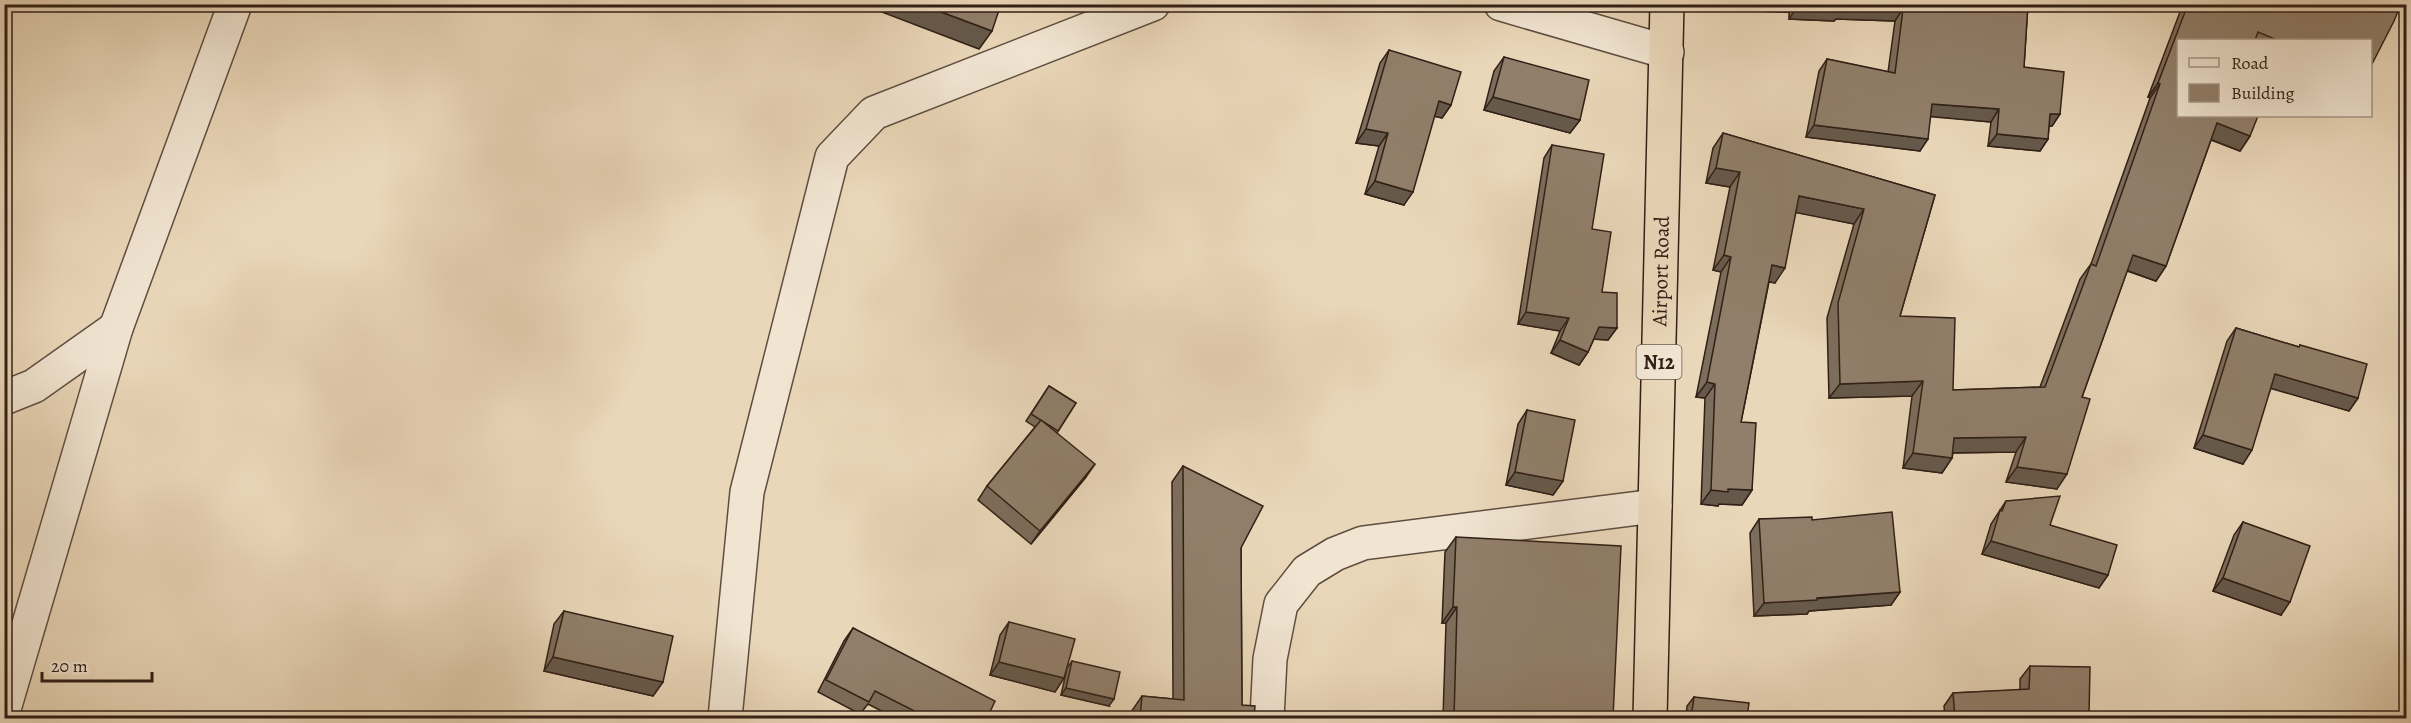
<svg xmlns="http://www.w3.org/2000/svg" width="2411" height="723" font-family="Alegreya,serif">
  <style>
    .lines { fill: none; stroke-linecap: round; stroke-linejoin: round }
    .minor-casing { stroke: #5f4e40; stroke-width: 36 }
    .trunk-casing { stroke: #312017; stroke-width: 36 }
    .minor { stroke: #f1e5d2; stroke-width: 33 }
    .trunk { stroke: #ead7b9; stroke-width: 33 }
    .wall { fill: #7d6d5c; stroke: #312017; stroke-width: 1.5 }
    .shaded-wall { fill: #66594b; stroke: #312017; stroke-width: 1.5 }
    .building { fill: #917f6b; stroke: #312017; stroke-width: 1.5 }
    .labels { text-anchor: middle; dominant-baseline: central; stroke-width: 6; stroke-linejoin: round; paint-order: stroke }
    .shield { fill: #f1e5d2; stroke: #6b5b4f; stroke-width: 1.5 }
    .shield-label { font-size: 20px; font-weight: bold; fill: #312017 }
    .street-label { font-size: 21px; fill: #312017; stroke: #f1e5d2 }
  </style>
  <rect width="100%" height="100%" fill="#ead7b9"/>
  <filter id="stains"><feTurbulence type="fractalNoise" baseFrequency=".00333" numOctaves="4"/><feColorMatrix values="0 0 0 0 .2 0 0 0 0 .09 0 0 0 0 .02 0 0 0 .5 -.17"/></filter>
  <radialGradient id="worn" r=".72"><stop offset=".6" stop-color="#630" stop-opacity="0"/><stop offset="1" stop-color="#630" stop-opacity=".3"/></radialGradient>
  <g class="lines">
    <defs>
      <g id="minor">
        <polyline points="1501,4 1667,52"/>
        <polyline points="4,398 34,386 116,328"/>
        <polyline points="4,709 116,328 235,4"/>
        <polyline points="725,718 747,492 832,157 874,113 1153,4"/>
        <polyline points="1267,718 1270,659 1281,604 1307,571 1335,554 1363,543 1655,506"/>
      </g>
      <g id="trunk">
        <path id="s1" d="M1650,718L1667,4"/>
      </g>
    </defs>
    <use href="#minor" class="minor-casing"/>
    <use href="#trunk" class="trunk-casing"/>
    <use href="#minor" class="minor"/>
    <use href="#trunk" class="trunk"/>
  </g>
  <g class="wall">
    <polygon points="1752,4 2028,4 2024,67 2060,114 2052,126 2049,126 2048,139 2040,151 1988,146 1991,122 1931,116 1920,151 1806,137 1819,71 1827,59 1888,72 1895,21 1836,19 1834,21 1789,19 1789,12 1752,11"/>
    <polygon points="2183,4 2305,4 2315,9 2317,4 2401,4 2370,40 2178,40 2250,136 2240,151 2211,140 2166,266 2156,281 2127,271 2082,397 2057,489 2006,482 2016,452 1953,453 1952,458 1942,473 1903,468 1912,396 1829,398 1827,318 1854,224 1796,212 1775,283 1769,282 1741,422 1752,490 1742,505 1719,504 1718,506 1701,504 1705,398 1696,397 1721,272 1713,270 1730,187 1706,183 1713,148 1723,133 1935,195 1900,316 1953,390 2040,387 2080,279 2091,264 2150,98 2148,97"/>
    <polygon points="1389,50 1451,105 1442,118 1434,116 1404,205 1365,194 1379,146 1356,143 1380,63"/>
    <polygon points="1504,57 1580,120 1570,133 1484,110 1494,71"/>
    <polygon points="1552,145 1592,229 1602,292 1617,328 1608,340 1594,339 1588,352 1579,365 1551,353 1560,331 1518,324 1544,158"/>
    <polygon points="2236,328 2299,347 2300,345 2358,398 2349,411 2271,388 2243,464 2194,448 2227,341"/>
    <polygon points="1049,386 1076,403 1057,433 1086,477 1031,544 978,500 987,486 1035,427 1026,421"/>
    <polygon points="1527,410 1563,481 1553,495 1506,485 1518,424"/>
    <polygon points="1183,466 1241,548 1242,705 1254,718 1131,718 1131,712 1142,696 1173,699 1172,482"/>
    <polygon points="2006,501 2050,525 2108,575 2099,588 1982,554 1991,524"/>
    <polygon points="1759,519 1812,520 1900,592 1891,605 1809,611 1807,614 1754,616 1750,533"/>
    <polygon points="2243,522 2281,615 2213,591 2234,535"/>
    <polygon points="1456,537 1613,718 1443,718 1446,623 1442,623 1445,552"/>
    <polygon points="564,611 663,682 653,696 544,671 554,624"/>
    <polygon points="1009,622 1064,678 1055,692 990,675 1000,635"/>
    <polygon points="853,628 990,712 1003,718 895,718 868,704 860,714 818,692 844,641"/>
    <polygon points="1072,661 1109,706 1061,695 1067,668"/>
    <polygon points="2030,666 2089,715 2087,718 1945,718 1944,706 1953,693 2020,690 2020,679"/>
    <polygon points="1694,697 1747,718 1686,718 1687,706"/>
  </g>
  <g class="shaded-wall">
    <polygon points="861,4 920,4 992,31 979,49"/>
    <polygon points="1570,4 1603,4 1600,10"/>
    <polygon points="1756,4 1795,4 1789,12 1752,11"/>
    <polygon points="1797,7 1843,7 1903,9 1895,21 1836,19 1834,21 1789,19"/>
    <polygon points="2158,83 2160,84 2150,98 2148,97"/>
    <polygon points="1493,97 1580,120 1570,133 1484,110"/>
    <polygon points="1439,101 1451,105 1442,118 1429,115"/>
    <polygon points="1932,104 1999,109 1991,122 1924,116"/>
    <polygon points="2050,114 2060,114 2052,126 2042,126"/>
    <polygon points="2217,123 2250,136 2240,151 2207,138"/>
    <polygon points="1814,125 1928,139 1920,151 1806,137"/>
    <polygon points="1366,129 1388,133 1379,146 1356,143"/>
    <polygon points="1997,134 2048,139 2040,151 1988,146"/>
    <polygon points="1716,168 1740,172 1730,187 1706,183"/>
    <polygon points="1375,181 1413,192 1404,205 1365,194"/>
    <polygon points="1799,196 1864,209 1854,224 1788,211"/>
    <polygon points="1724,255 1731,257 1721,272 1713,270"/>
    <polygon points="2133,255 2166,266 2156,281 2123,269"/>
    <polygon points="1772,265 1785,268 1775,283 1761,280"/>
    <polygon points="1526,312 1569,318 1560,331 1518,324"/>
    <polygon points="1599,327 1617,328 1608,340 1591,339"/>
    <polygon points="1560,340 1588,352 1579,365 1551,353"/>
    <polygon points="2275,374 2358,398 2349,411 2266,387"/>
    <polygon points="1923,381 1912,396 1829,398 1840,384"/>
    <polygon points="1707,382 1715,384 1705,398 1696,397"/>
    <polygon points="2203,435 2252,450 2243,464 2194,448"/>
    <polygon points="2026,437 2016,452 1944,453 1954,438"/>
    <polygon points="1913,453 1952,458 1942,473 1903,468"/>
    <polygon points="1095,464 1086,477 1031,544 1040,531"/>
    <polygon points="2017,467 2067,474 2057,489 2006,482"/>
    <polygon points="1515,472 1563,481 1553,495 1506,485"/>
    <polygon points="1728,489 1752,490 1742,505 1719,504 1718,506 1701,504 1711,490"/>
    <polygon points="1991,541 2108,575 2099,588 1982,554"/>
    <polygon points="2223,578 2290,602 2281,615 2213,591"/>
    <polygon points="1900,592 1891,605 1809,611 1807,614 1754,616 1764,603"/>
    <polygon points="1453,607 1457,607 1446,623 1442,623"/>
    <polygon points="553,657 663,682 653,696 544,671"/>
    <polygon points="999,662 1064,678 1055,692 990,675"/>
    <polygon points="1066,688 1114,699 1109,706 1061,695"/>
    <polygon points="2065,715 2089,715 2087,718 2062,718"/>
  </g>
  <g class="building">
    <polygon points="920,4 1001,4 992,31"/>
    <polygon points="1798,4 2028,4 2024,67 2064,72 2060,114 2050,114 2048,139 1997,134 1999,109 1932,104 1928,139 1814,125 1827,59 1895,73 1903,9 1843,7 1843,9 1797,7"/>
    <polygon points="2188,4 2305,4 2319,10 2321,4 2401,4 2394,21 2370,68 2370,40 2277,40 2258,32 2255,40 2178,40 2178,116 2258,116 2250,136 2217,123 2166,266 2133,255 2082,397 2090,399 2067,474 2017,467 2026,437 1954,438 1952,458 1913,453 1923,381 1840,384 1838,303 1864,209 1799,196 1785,268 1772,265 1741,422 1756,423 1752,490 1728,489 1728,492 1711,490 1715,384 1707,382 1731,257 1724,255 1740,172 1716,168 1723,133 1935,195 1900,316 1955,318 1953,390 2045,387 2091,264 2096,266 2160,84 2158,83"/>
    <polygon points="1389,50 1461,72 1451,105 1439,101 1413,192 1375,181 1388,133 1366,129"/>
    <polygon points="1504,57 1589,80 1580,120 1493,97"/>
    <polygon points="1552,145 1604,154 1592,229 1611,232 1602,292 1617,293 1617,328 1599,327 1588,352 1560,340 1569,318 1526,312"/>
    <polygon points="2236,328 2299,347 2300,345 2367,364 2358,398 2275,374 2252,450 2203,435"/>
    <polygon points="1049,386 1076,403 1058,431 1031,414"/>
    <polygon points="1527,410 1575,420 1563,481 1515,472"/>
    <polygon points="1041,420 1095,464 1040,531 987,486"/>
    <polygon points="1183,466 1263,506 1241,548 1242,705 1255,706 1254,718 1140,718 1142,696 1184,700"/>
    <polygon points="2060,496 2050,525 2117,545 2108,575 1991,541 2000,510 2002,511 2006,501"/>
    <polygon points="1892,512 1900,592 1817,598 1817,600 1764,603 1759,519 1812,517 1812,520"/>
    <polygon points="2243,522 2310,546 2290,602 2223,578"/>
    <polygon points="1456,537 1621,546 1613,718 1454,718 1457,607 1453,607"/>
    <polygon points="564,611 673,636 663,682 553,657"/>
    <polygon points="1009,622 1075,639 1064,678 999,662"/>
    <polygon points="853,628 995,701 990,712 1003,718 928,718 875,691 869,702 826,680"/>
    <polygon points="1072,661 1120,672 1114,699 1066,688"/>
    <polygon points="2030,666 2090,667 2089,715 2065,715 2065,718 1955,718 1953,693 2029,689"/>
    <polygon points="1694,697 1749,703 1747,718 1691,718"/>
  </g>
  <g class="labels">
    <rect class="shield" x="1636.5" y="345" width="45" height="34" rx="4.5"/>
    <g class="shield-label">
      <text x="1659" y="362">N12</text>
    </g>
    <g class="street-label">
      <text stroke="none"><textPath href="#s1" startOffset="447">Airport Road</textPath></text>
    </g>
  </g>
  <rect width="2411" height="723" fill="none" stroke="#ead7b9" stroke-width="24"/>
  <rect x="6" y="6" width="2399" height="711" fill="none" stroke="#312017" stroke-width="3"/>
  <rect x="12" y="12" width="2387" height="699" fill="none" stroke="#312017" stroke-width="1.5"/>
  <rect x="2177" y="39" width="195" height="78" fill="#f1e5d2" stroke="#a49687" stroke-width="1.5"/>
  <rect x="2189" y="58" width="30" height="9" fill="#f1e5d2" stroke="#a49687" stroke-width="1.5"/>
  <text x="2231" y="69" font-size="18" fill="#312017">Road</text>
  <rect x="2189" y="84" width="30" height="18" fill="#917f6b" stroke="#a49687" stroke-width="1.5"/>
  <text x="2231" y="99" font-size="18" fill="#312017">Building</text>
  <path d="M42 672v9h110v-9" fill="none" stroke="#312017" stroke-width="3"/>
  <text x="51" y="672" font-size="18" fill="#312017" stroke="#f1e5d2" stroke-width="4.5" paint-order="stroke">20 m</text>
  <rect width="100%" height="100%" filter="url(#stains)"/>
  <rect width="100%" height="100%" fill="url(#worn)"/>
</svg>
